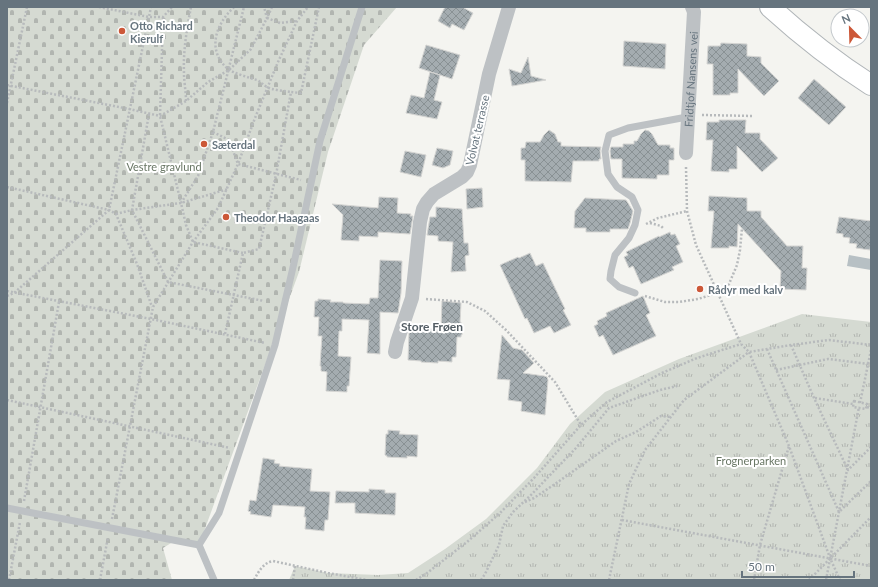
<svg xmlns="http://www.w3.org/2000/svg" width="878" height="587" font-family="Lato,sans-serif">
  <style>
    .cemetery { fill: url(#cemetery-stones) }
    .park { fill: url(#park-tufts) }
    .water { fill: #b7c0c4 }
    .building { fill: url(#building-cross-hatch); stroke: #d5d5d3 }
    .lines { fill: none; stroke-linecap: round; stroke-linejoin: round }
    .secondary-casing { stroke: #b0b5b8; stroke-width: 22 }
    .path { stroke: #b7babc; stroke-width: 2.5; stroke-dasharray: 2 2; stroke-linecap: butt }
    .lane { stroke: #bdc1c4; stroke-width: 7 }
    .street { stroke: #bdc1c4; stroke-width: 14 }
    .secondary { stroke: #fff; stroke-width: 20 }
    .poi-dot { fill: #cc5838; stroke: #fff; stroke-width: 1.5 }
    .labels { text-anchor: middle; dominant-baseline: central; stroke-width: 4; stroke-linejoin: round; paint-order: stroke }
    .poi-label { font-size: 11px; font-weight: bold; fill: #66747e; stroke: #fff; text-anchor: start }
    .street-label { font-size: 11px; fill: #66747e; stroke: #fff }
    .park-label { font-size: 11px; fill: #687664; stroke: #fff }
    .neighbourhood-label { font-size: 12px; font-weight: bold; fill: #535d64; stroke: #fff }
  </style>
  <defs>
    <pattern id="cemetery-stones" width="16" height="16" patternUnits="userSpaceOnUse"><rect width="16" height="16" fill="#d5dad2"/><path d="M2 7V4a2 2 0 0 1 4 0v3zM10 15v-3a2 2 0 0 1 4 0v3z" fill="#b1b5b0"/></pattern>
    <pattern id="park-tufts" width="24" height="20" patternUnits="userSpaceOnUse"><rect width="24" height="20" fill="#d5dad2"/><path d="M3 7l-1-3M5 7V3M7 7l1-3M15 17l-1-3M17 17v-4M19 17l1-3" fill="none" stroke="#b1b5b0"/></pattern>
    <pattern id="building-cross-hatch" width="8" height="8" patternUnits="userSpaceOnUse"><rect width="8" height="8" fill="#a4acb0"/><path d="M0 0l8 8M0 8l8-8" fill="none" stroke="#899194"/></pattern>
  </defs>
  <rect width="100%" height="100%" fill="#f4f4f0"/>
  <polygon class="cemetery" points="7,7 397,7 364,45 328,152 299,272 199,545 176,540 163,548 172,580 7,580"/>
  <polygon class="park" points="802,314 871,322 871,580 289,580 295,566 328,573 378,575 408,573 445,549 486,519 537,468 570,424 605,392 679,359"/>
  <polygon class="water" points="849,255 871,259 871,270 847,266"/>
  <g class="building">
    <polygon points="445,7 462,7 473,13 464,30 452,24 450,28 438,21"/>
    <polygon points="624,41 666,44 665,69 623,66"/>
    <polygon points="721,43 747,44 747,56 761,57 761,63 779,81 764,96 738,69 738,93 730,93 730,95 713,95 713,64 707,64 708,46 720,46"/>
    <polygon points="426,45 460,55 452,79 419,68"/>
    <polygon points="528,57 531,76 546,80 512,86 509,69 521,73"/>
    <polygon points="430,72 440,75 434,100 442,102 437,119 406,113 411,95 424,98"/>
    <polygon points="814,79 846,107 829,125 798,98"/>
    <polygon points="719,120 746,120 745,133 760,133 760,139 778,158 762,172 737,146 737,169 729,169 729,172 711,171 713,140 706,140 707,122 719,122"/>
    <polygon points="549,130 555,134 558,142 561,142 561,146 601,147 600,151 601,159 599,159 599,161 573,161 571,182 525,181 525,160 521,160 521,148 525,148 526,142 540,142 544,135"/>
    <polygon points="645,130 649,131 652,134 658,145 670,145 670,148 674,148 674,160 669,160 669,175 657,175 657,179 622,178 622,159 611,159 610,151 611,147 623,147 623,144 634,144 634,141 637,141 641,134"/>
    <polygon points="437,148 453,151 450,165 443,168 432,165"/>
    <polygon points="405,151 426,155 421,177 400,172"/>
    <polygon points="482,188 483,207 467,209 466,189"/>
    <polygon points="709,196 747,198 747,211 761,211 761,217 787,246 803,246 802,268 807,268 806,290 780,289 781,271 738,224 737,247 729,246 729,248 711,248 714,211 708,211"/>
    <polygon points="379,197 398,198 397,213 411,214 410,216 413,216 410,234 378,232 378,237 359,236 359,241 341,240 343,215 332,204 378,208"/>
    <polygon points="585,198 626,200 633,211 630,223 628,229 610,229 610,232 586,232 586,228 574,228 575,211"/>
    <polygon points="436,207 462,209 464,243 468,243 469,255 465,256 466,271 451,272 453,242 438,241 438,236 427,235 430,217 436,217"/>
    <polygon points="839,217 871,221 871,242 870,250 856,248 857,244 849,243 850,238 843,237 843,234 836,233"/>
    <polygon points="670,232 671,235 675,234 680,244 676,246 683,262 672,267 674,270 641,284 633,266 629,268 624,257 628,255 626,252 659,236 659,237"/>
    <polygon points="530,253 536,266 543,263 565,309 563,310 571,325 554,333 550,326 534,333 527,318 525,319 500,265 518,257 519,258"/>
    <polygon points="380,260 402,261 401,293 398,313 380,312 380,354 367,353 369,320 342,319 342,331 339,331 338,356 351,357 349,386 347,386 347,392 326,391 327,372 321,371 321,366 320,366 322,336 318,336 319,317 314,317 315,301 318,301 318,299 331,300 330,302 343,302 343,303 369,304 370,298 378,298"/>
    <polygon points="643,296 650,313 646,315 656,336 613,355 603,335 599,337 594,326 598,324 597,321 607,316 606,313"/>
    <polygon points="442,301 461,303 460,322 461,322 461,324 462,324 462,335 461,335 461,337 457,337 456,357 452,357 452,362 438,361 438,363 421,362 421,361 408,360 409,333 411,328 441,329"/>
    <polygon points="502,335 513,348 522,350 534,363 523,373 544,376 547,377 548,380 545,415 521,411 522,402 508,400 510,380 497,379"/>
    <polygon points="388,430 400,431 399,434 418,435 417,457 407,456 407,458 387,457 387,456 385,455 386,434 388,434"/>
    <polygon points="263,458 275,460 274,463 280,464 279,466 312,469 310,491 330,492 328,520 325,520 324,531 305,529 306,517 304,517 305,507 273,505 271,517 250,514 251,512 248,511 250,500 256,501"/>
    <polygon points="369,489 385,490 385,493 396,493 395,515 355,513 355,503 335,503 336,491 369,492"/>
  </g>
  <g class="lines">
    <defs>
      <path id="secondary" d="M770,7C802,36 835,62 871,85"/>
    </defs>
    <use href="#secondary" class="secondary-casing"/>
    <g class="path">
      <polyline points="99,7 149,17 163,17 172,7"/>
      <path d="M234,7C216,24 206,50 228,69C233,73 250,78 257,80C261,82 263,85 267,87C271,90 286,91 291,92"/>
      <polyline points="272,7 267,18 280,23 297,21"/>
      <polyline points="163,17 160,116 181,203"/>
      <polyline points="7,85 129,109 160,116 186,101 208,82 229,70 251,49 267,18 264,7"/>
      <path d="M186,101C186,92 184,82 184,73C183,51 187,28 191,7"/>
      <polyline points="7,103 27,7"/>
      <polyline points="149,114 132,210 168,282 264,301"/>
      <polyline points="702,115 754,116"/>
      <polyline points="213,132 229,140 238,164 301,180"/>
      <polyline points="686,167 687,211 696,245 741,344 749,352 791,345 829,340 871,345"/>
      <polyline points="7,187 109,210 116,214 137,264 152,307"/>
      <polyline points="116,214 132,210 181,203 228,189"/>
      <polyline points="650,223 661,226 664,229"/>
      <polyline points="646,224 658,218 687,211"/>
      <polyline points="243,253 193,242 186,225 181,203 198,176 213,132 244,7"/>
      <polyline points="7,291 151,319 265,343"/>
      <polyline points="7,296 14,293 109,210 151,7"/>
      <polyline points="645,296 665,302 679,302 698,299 723,291 729,284 737,265 740,250 742,228"/>
      <polyline points="426,299 467,302 485,311 506,330 555,382 581,425"/>
      <polyline points="225,334 243,253 259,249 276,175 291,92 301,93 319,7"/>
      <polyline points="791,345 814,398 848,470 871,447"/>
      <polyline points="767,349 839,512 871,481"/>
      <polyline points="776,370 828,359 868,364 871,365"/>
      <polyline points="815,398 853,404"/>
      <polyline points="7,400 230,448"/>
      <polygon points="854,401 867,404 866,409 853,407"/>
      <polyline points="860,403 871,350"/>
      <polyline points="867,407 871,408"/>
      <polyline points="24,501 59,302"/>
      <polyline points="525,502 534,498 555,484 616,441 636,432 661,416 671,417"/>
      <polyline points="112,519 153,307 193,242 218,208 238,164 255,118 278,62 297,21 308,7"/>
      <polyline points="622,520 871,566"/>
      <polyline points="9,580 20,522"/>
      <polyline points="100,580 108,537"/>
      <path d="M254,580C259,571 263,563 273,561L328,573L367,580"/>
      <polyline points="293,580 295,566"/>
      <polyline points="416,580 427,573 467,542 500,513 534,478 581,425 607,402 662,373 697,358 741,344"/>
      <polyline points="481,580 485,574 499,545 503,526 513,512 532,494 552,473 576,448 609,408 660,390 677,386"/>
      <polyline points="609,580 629,484 645,450 684,400 749,352 789,446 830,558 840,580"/>
      <polyline points="754,580 760,545 789,446"/>
      <polyline points="809,580 871,517"/>
      <polyline points="826,580 859,407"/>
    </g>
    <g class="lane">
      <polyline points="635,293 619,287 610,279 611,271 615,255 629,238 635,225 638,210 632,197 617,187 608,174 605,151 609,135 628,128 687,117"/>
      <polyline points="7,508 199,545"/>
      <polyline points="199,545 219,513 275,345 294,263 320,141 362,7"/>
      <polyline points="199,545 214,580"/>
    </g>
    <g class="street">
      <path id="s1" d="M686,153L694,12L692,7"/>
      <polyline points="395,352 397,342 412,298 420,222 423,209 427,202 434,194 462,177 467,172 470,165 489,74 509,7"/>
    </g>
    <use href="#secondary" class="secondary"/>
  </g>
  <g class="poi-dot">
    <circle cx="122" cy="31" r="4"/>
    <circle cx="204" cy="144" r="4"/>
    <circle cx="226" cy="217" r="4"/>
    <circle cx="700" cy="289" r="4"/>
  </g>
  <g class="labels">
    <g class="poi-label">
      <text x="130" y="25">Otto Richard<tspan x="130" dy="13">Kierulf</tspan></text>
      <text x="212" y="144">Sæterdal</text>
      <text x="234" y="217">Theodor Haagaas</text>
      <text x="708" y="289">Rådyr med kalv</text>
    </g>
    <g class="street-label">
      <text stroke="none"><textPath href="#s1" startOffset="74">Fridtjof Nansens vei</textPath></text>
      <text transform="translate(477 130) rotate(-77)">Volvat terrasse</text>
    </g>
    <g class="park-label">
      <text x="164" y="166">Vestre gravlund</text>
      <text x="751" y="460">Frognerparken</text>
    </g>
    <g class="neighbourhood-label">
      <text x="432" y="326">Store Frøen</text>
    </g>
  </g>
  <rect width="878" height="587" fill="none" stroke="#66747e" stroke-width="16"/>
  <g transform="translate(850 28) rotate(337)"><circle r="19" fill="#ffffff" stroke="#c2c7cb"/>
  <path d="M0-3L7 15L0 10L-7 15Z" fill="#cc5838"/>
  <text y="-6" font-size="11" font-weight="bold" text-anchor="middle" fill="#66747e">N</text>
  </g>
  <path d="M742 571v6h112v-6" fill="none" stroke="#66747e" stroke-width="2"/>
  <text x="748" y="571" font-size="12" fill="#66747e" stroke="#ffffff" stroke-width="3" paint-order="stroke">50 m</text>
</svg>
